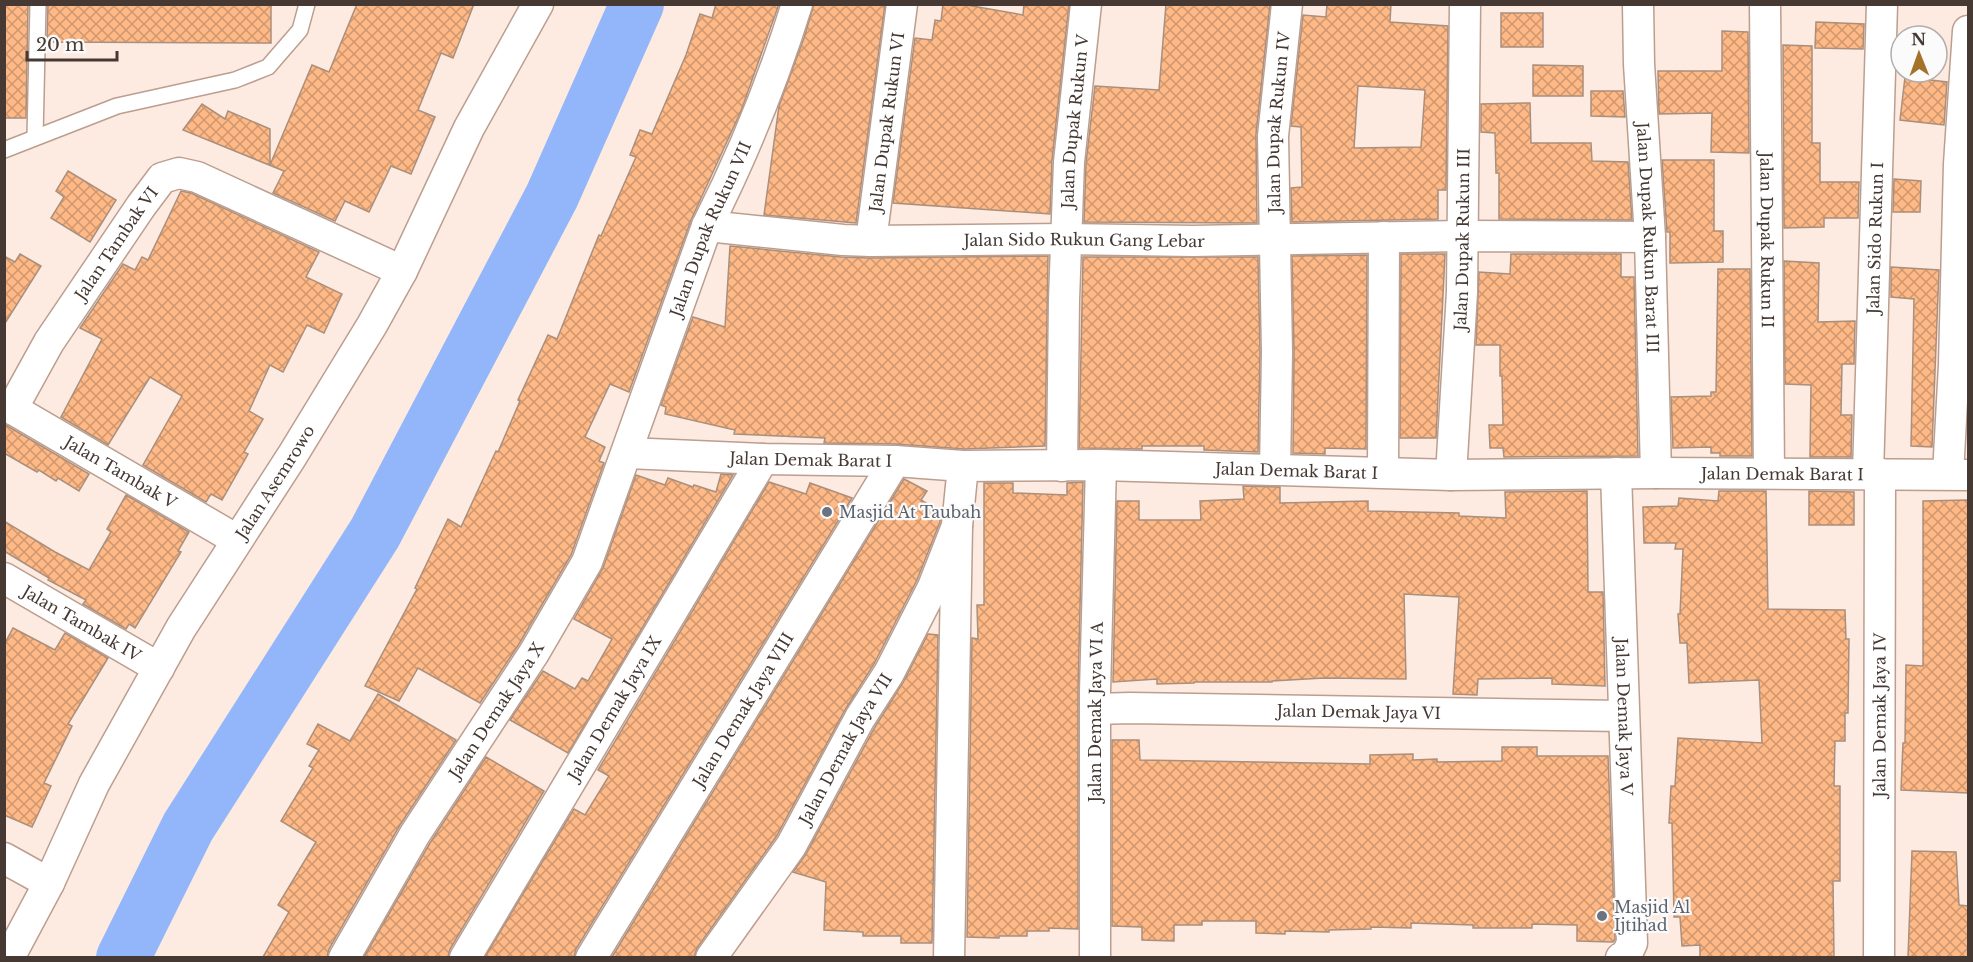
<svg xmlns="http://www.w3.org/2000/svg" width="1973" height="962" font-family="'Libre Baskerville',serif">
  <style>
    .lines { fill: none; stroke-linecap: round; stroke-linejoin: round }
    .river { stroke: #92b6f9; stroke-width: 54 }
    .building { fill: url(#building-cross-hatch); stroke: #aa8f7c; stroke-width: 1.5; fill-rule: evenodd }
    .lane-casing { stroke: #bc9e8f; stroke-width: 18 }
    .street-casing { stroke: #bc9e8f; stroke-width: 33 }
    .lane { stroke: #fff; stroke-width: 15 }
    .street { stroke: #fff; stroke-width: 30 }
    .worship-dot { fill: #6b7280; stroke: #fbfbfb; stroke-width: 2 }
    .labels { text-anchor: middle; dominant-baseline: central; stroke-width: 4.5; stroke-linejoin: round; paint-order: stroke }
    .street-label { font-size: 16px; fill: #463933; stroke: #fbfbfb }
    .worship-label { font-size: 16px; fill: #5b616d; stroke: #fbfbfb; text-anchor: start }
  </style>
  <defs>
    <pattern id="building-cross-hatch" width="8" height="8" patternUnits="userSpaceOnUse" patternTransform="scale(1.5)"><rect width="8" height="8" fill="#feb986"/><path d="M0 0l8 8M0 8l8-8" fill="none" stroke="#cf976e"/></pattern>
  </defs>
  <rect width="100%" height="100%" fill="#fdeae0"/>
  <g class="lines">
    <polyline class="river" points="123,958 188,827 375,533 552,196 637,4"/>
  </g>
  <g class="building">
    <polygon points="4,4 28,4 26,118 4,118"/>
    <polygon points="48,4 271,4 271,43 47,42"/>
    <polygon points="357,4 474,4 453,58 441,53 418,110 435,117 411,174 391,166 369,212 345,201 335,221 273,193 284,171 183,130 202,104 225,119 228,111 270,129 270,165 312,65 329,72"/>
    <polygon points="716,4 779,4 741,111 691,220 629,392 610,384 585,437 605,447 599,461 604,463 571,555 519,644 480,703 418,668 399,701 365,686 417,589 415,588 448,519 461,527 496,451 498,452 520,401 518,400 548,335 557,339 599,235 601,236 636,157 630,155 640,130 652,134 686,55 700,14 712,18"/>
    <polygon points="814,4 885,4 856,223 764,215 779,106 804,38"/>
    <polygon points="943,4 961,4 1023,15 1024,4 1069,4 1052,160 1050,214 893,203 915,38 932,40 935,20 941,21"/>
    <polygon points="1166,4 1270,4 1256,134 1257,223 1084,222 1086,163 1095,86 1159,90"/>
    <path d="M1327,4H1391L1390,22L1448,26L1446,190H1438V219L1292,222L1291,188L1302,187L1301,127L1291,126L1303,15L1326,17ZM1358,86L1425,90L1421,147L1354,148Z"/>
    <rect x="1501" y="13" width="42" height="34"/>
    <polygon points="1816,22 1864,24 1863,49 1815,48"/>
    <polygon points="1722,31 1748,32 1749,153 1711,152 1712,113 1659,114 1658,71 1722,71"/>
    <polygon points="1783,45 1812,46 1812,143 1820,143 1820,182 1859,182 1858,218 1824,218 1824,227 1784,228"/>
    <polygon points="1533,65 1583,66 1583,96 1533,96"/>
    <polygon points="1905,77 1947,82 1944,125 1900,120"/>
    <polygon points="1591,91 1623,91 1625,117 1591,116"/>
    <polygon points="1530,103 1531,143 1591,143 1592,161 1628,162 1632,220 1499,219 1499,173 1496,173 1495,133 1481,132 1481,104"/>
    <polygon points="1662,160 1714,160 1714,231 1723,231 1723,262 1670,263 1670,232 1667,232"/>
    <polygon points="68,171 116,200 90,242 51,218 64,197 56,191"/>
    <polygon points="1894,179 1921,181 1920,212 1893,212"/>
    <polygon points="181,191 191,193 319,252 306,277 342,294 324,333 307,325 283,372 270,365 249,411 263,419 244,452 248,454 222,500 211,494 206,502 143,465 182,396 150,377 108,445 61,417 102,339 80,328 123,264 135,270 142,257 148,260"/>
    <polygon points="730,246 841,257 870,258 1048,256 1045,446 964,449 895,444 824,443 825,438 734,434 735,430 665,414 666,407 661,405 693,317 725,327"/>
    <polygon points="20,254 41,266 4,325 4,256 15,262"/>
    <polygon points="1401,254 1445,254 1436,438 1400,438"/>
    <polygon points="1511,254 1621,254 1621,277 1634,277 1638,456 1504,457 1503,448 1490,448 1489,425 1503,425 1502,376 1500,376 1500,345 1476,345 1479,272 1510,274"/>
    <polygon points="1367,255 1366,449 1325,448 1325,454 1293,453 1294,352 1292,256"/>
    <polygon points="1083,257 1258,257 1260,352 1258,452 1204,450 1204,446 1142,446 1142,449 1079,448"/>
    <polygon points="1784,261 1819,263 1818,322 1855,321 1854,364 1842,364 1841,415 1852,415 1851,457 1810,457 1811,385 1785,384"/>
    <polygon points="1891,267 1939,270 1932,447 1911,446 1914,299 1891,297"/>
    <polygon points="1718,269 1750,269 1752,456 1720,456 1720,453 1711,453 1711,447 1673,448 1671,397 1711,396 1711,392 1716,392"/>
    <polygon points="4,424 89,474 79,491 58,478 56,481 39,470 37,472 4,453"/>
    <polygon points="721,474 733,475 568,753 510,720 543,671 575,689 582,678 588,681 612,639 574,619 603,568 636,475 665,485 668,478 693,487 694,485 716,492"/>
    <polygon points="904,479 927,491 921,500 941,512 940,522 917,580 874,664 845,710 776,837 697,948 694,957 612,957"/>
    <polygon points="769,482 806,494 810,483 852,498 576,949 574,957 485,957 574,809 585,815 609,776 598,770"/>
    <polygon points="1083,482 1078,692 1078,929 1049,928 1049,931 1027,931 1027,936 999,936 999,938 967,937 972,638 978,639 977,605 984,605 984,483 1013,483 1013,493 1067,495 1067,483"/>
    <polygon points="1243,486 1280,487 1280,503 1368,501 1368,511 1459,513 1459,516 1506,518 1505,492 1587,491 1588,592 1603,592 1605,686 1552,684 1552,678 1478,679 1477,695 1453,694 1459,597 1404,594 1406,679 1324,678 1272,681 1272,682 1194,682 1194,683 1157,684 1157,679 1113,682 1117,501 1139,501 1139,520 1201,520 1200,501 1244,499"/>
    <polygon points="1719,491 1766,491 1768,609 1845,610 1846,639 1849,639 1848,713 1845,713 1845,741 1835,741 1834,786 1840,786 1840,881 1833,881 1834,957 1700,957 1700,945 1682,946 1680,917 1674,917 1672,823 1669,823 1671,786 1675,786 1678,738 1762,743 1759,680 1689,683 1687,643 1680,643 1678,614 1680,614 1683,549 1675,549 1676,543 1644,543 1643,507 1678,506 1679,498 1718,501"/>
    <polygon points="1809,491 1854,492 1854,525 1809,525"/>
    <polygon points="126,495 189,532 178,551 181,552 135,628 129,624 126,629 83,604 86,600 48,580 49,578 4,551 4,521 55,552 89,570 111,532 107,529"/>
    <polygon points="1968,500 1968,793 1901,790 1903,743 1905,743 1906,665 1923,666 1923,501"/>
    <polygon points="13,628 55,650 65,633 108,658 68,724 72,726 44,783 51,786 32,827 4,815 4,645"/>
    <polygon points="928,634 938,635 932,943 901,943 901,936 863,936 863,932 824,930 826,882 793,872 806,854 875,727 904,681"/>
    <polygon points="378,694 456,740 400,825 329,949 327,957 263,957 289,912 278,905 316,842 281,821 313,768 309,766 319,750 307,744 318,724 350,741"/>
    <polygon points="1112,740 1139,740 1140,760 1370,764 1370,755 1413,754 1413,760 1437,759 1437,762 1502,761 1502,747 1537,747 1537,756 1608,756 1615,939 1613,942 1577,941 1577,925 1532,924 1532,928 1473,928 1473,925 1411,923 1411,928 1371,927 1371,929 1329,930 1329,932 1285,931 1285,934 1256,933 1256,921 1202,921 1202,925 1174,925 1174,941 1142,940 1142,927 1112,926"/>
    <polygon points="486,757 544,791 450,949 448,957 364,957 430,843"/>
    <polygon points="1912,851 1956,852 1959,905 1968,906 1968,957 1908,957"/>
  </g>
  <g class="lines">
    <defs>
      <g id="lane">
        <polyline points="35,137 38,4"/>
        <polyline points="4,150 117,106 235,80 268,67 300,30 307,4"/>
      </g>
      <g id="street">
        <path id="s1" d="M1638,4L1639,64L1650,237L1656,473"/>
        <path id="s2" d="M1765,4L1769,473"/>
        <path id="s3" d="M707,226L843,240L871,241L1065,239L1193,241L1461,236L1650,237"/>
        <path id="s4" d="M871,241L902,4"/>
        <path id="s5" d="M4,404L237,540"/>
        <path id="s6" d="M12,409L49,342L141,206L162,178L179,173L197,177L402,271"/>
        <path id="s7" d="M627,453L763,459L895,461L963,466L1101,465L1451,475L1656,473L1968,475"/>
        <path id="s8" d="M1062,466L1064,300L1069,162L1086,4"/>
        <path id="s9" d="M1275,470L1277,352L1273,136L1287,4"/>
        <polyline points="1383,472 1384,237"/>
        <path id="s10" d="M1616,473L1632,943L1626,956L1621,958"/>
        <path id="s11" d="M1868,474L1882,4"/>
        <polyline points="1948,474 1954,365 1959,164 1968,31"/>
        <path id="s12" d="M1451,475L1462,292L1465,4"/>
        <path id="s13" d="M4,578L159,668"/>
        <path id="s14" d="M1095,709L1130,708L1623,716"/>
        <polyline points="4,858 49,883"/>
        <path id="s15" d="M9,958L49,883L94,784L181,628L292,456L372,325L402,271L469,128L538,4"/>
        <path id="s16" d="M344,958L415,834L534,653L587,562L707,226C743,155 773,81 797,4"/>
        <path id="s17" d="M465,958L763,459"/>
        <path id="s18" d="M591,958L895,461"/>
        <path id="s19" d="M711,958L791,846L860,718L889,673L933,587L957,526"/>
        <polyline points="949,958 957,526 963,466"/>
        <path id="s20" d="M1095,958V692L1101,465"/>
        <path id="s21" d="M1879,958L1880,474"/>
      </g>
    </defs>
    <use href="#lane" class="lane-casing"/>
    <use href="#street" class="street-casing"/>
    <use href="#lane" class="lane"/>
    <use href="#street" class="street"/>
  </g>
  <g class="worship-dot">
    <circle cx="827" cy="512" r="6"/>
    <circle cx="1602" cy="916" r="6"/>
  </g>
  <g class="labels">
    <g class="street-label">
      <text stroke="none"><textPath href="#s4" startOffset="120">Jalan Dupak Rukun VI</textPath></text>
      <text stroke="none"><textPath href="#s8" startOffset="345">Jalan Dupak Rukun V</textPath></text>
      <text stroke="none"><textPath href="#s9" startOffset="348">Jalan Dupak Rukun IV</textPath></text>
      <text stroke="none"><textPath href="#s16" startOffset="820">Jalan Dupak Rukun VII</textPath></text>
      <text stroke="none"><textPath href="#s1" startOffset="234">Jalan Dupak Rukun Barat III</textPath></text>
      <text stroke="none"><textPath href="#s2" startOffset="236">Jalan Dupak Rukun II</textPath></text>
      <text stroke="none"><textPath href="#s11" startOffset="236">Jalan Sido Rukun I</textPath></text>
      <text stroke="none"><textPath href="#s3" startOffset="378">Jalan Sido Rukun Gang Lebar</textPath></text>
      <text stroke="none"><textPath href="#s12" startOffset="236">Jalan Dupak Rukun III</textPath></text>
      <text stroke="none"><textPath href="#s6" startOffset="196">Jalan Tambak VI</textPath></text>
      <text stroke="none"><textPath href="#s7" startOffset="184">Jalan Demak Barat I</textPath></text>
      <text stroke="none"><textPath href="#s7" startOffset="670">Jalan Demak Barat I</textPath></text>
      <text stroke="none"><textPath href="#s5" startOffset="135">Jalan Tambak V</textPath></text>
      <text stroke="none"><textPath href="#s7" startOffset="1156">Jalan Demak Barat I</textPath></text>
      <text stroke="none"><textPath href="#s15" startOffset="546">Jalan Asemrowo</textPath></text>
      <text stroke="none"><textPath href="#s13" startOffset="90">Jalan Tambak IV</textPath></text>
      <text stroke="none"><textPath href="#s17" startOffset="291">Jalan Demak Jaya IX</textPath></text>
      <text stroke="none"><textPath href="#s18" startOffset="291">Jalan Demak Jaya VIII</textPath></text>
      <text stroke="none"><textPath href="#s16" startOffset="291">Jalan Demak Jaya X</textPath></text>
      <text stroke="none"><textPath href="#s20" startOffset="246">Jalan Demak Jaya VI A</textPath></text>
      <text stroke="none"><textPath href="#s14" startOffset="264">Jalan Demak Jaya VI</textPath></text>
      <text stroke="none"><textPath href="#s21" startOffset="243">Jalan Demak Jaya IV</textPath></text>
      <text stroke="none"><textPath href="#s10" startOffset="244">Jalan Demak Jaya V</textPath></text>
      <text stroke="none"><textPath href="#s19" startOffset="249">Jalan Demak Jaya VII</textPath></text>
    </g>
    <g class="worship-label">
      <text x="839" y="512">Masjid At Taubah</text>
      <text x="1614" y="907">Masjid Al<tspan x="1614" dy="18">Ijtihad</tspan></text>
    </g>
  </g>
  <rect width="1973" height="962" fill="none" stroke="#463933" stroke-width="12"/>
  <g transform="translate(1919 54) rotate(359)"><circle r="28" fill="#fbfbfb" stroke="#b3adab" stroke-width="1.5"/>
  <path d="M0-4.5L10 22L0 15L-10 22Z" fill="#a5722a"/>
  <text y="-9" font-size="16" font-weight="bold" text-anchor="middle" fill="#463933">N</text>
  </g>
  <path d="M27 51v9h90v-9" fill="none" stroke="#463933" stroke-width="3"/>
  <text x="36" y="51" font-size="18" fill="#463933" stroke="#fbfbfb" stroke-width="4.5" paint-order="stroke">20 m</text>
</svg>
